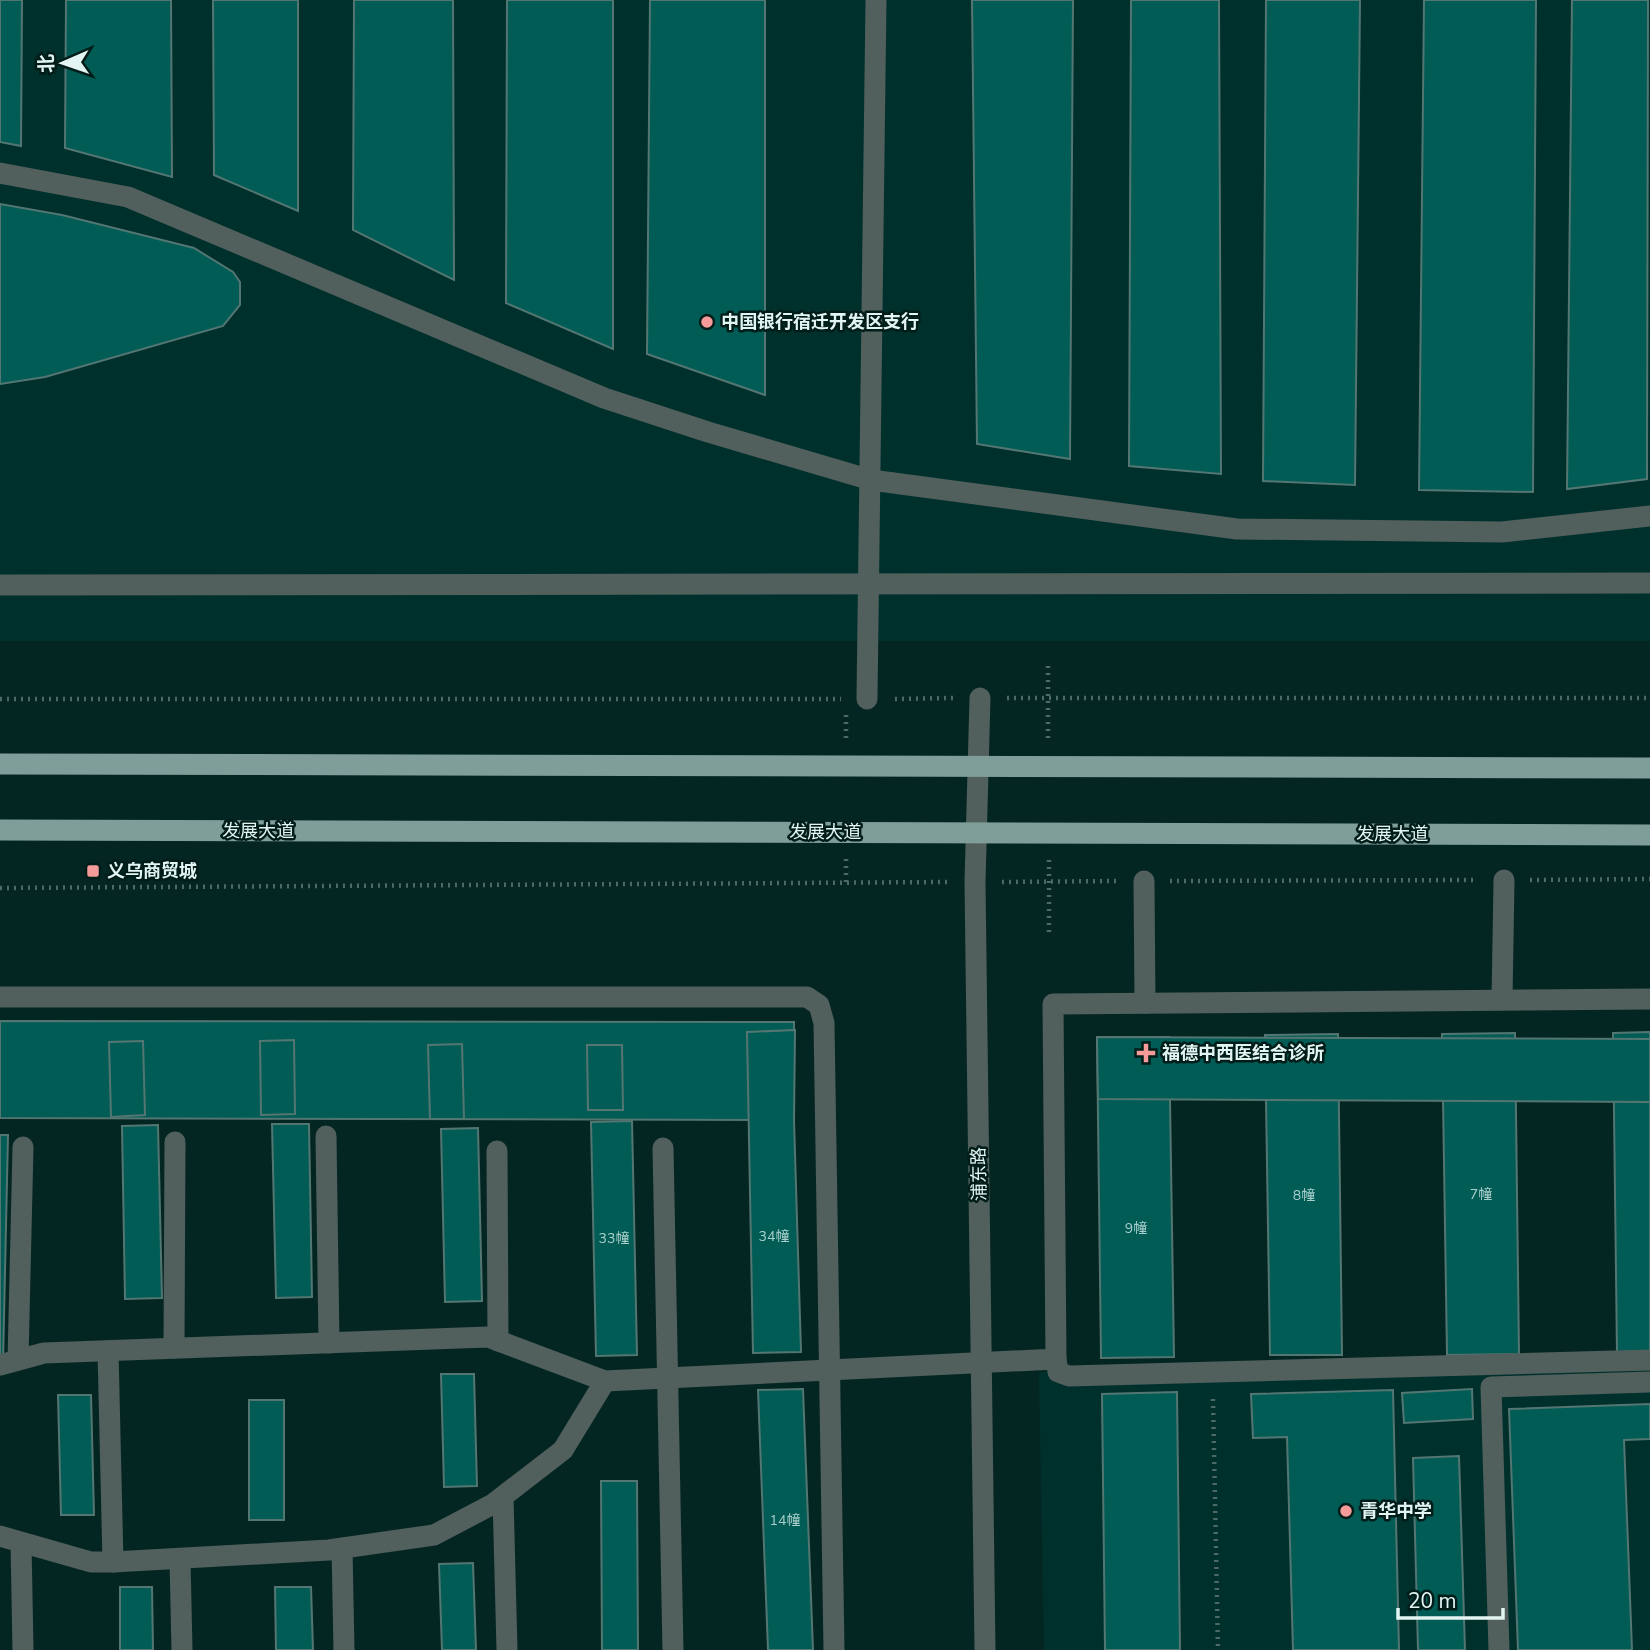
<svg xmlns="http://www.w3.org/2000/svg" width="1650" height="1650" font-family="'Nunito Sans','Noto Sans SC',sans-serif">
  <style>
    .built { fill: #00302c }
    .building { fill: #005c55; stroke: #547672; stroke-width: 2 }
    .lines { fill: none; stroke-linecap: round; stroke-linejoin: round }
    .path { stroke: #4d6a67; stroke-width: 4.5; stroke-dasharray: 2 5; stroke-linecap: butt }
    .minor { stroke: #515f5d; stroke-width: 21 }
    .major { stroke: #809e99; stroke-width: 21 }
    .poi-dot { fill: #f59b99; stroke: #001d19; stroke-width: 2.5 }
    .labels { text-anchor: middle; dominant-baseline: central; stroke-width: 5; stroke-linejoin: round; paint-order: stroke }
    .number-label { font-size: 14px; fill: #aacfcb }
    .poi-label { font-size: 18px; font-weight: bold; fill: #e3f5f2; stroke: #001d19; text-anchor: start }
    .street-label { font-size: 18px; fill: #e3f5f2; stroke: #001d19 }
  </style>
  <rect width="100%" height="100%" fill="#042623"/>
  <g class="built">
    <rect x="0" y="0" width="1650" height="641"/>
    <polygon points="1650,1355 1650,1650 1044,1650 1039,1372"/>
  </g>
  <g class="building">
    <polygon points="0,0 22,0 21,146 0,142"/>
    <polygon points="66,0 171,0 172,177 65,148"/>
    <polygon points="213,0 298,0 298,211 214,175"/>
    <polygon points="354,0 453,0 454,280 353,230"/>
    <polygon points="507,0 613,0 613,349 506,303"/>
    <polygon points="650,0 765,0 765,395 647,354"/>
    <polygon points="972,0 1073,0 1070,459 977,444"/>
    <polygon points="1131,0 1219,0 1221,474 1129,466"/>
    <polygon points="1266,0 1360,0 1355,485 1263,481"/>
    <polygon points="1424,0 1536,0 1533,492 1419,490"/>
    <polygon points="1572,0 1648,0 1647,479 1567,489"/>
    <polygon points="0,204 62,215 194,248 233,272 240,282 240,305 223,326 45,377 0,384"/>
    <polygon points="0,1021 794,1022 794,1120 0,1118"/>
    <polygon points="795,1030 794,1120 801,1352 753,1353 747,1032"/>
    <polygon points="1650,1032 1650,1353 1617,1353 1613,1033"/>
    <polygon points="1515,1033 1519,1354 1447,1355 1442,1034"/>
    <polygon points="1338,1034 1342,1355 1270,1355 1265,1035"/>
    <polygon points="1097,1037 1169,1037 1174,1357 1101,1358"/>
    <polygon points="1097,1037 1650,1039 1650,1102 1098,1099"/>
    <polygon points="294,1040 295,1114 261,1115 260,1041"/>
    <polygon points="143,1041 145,1115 111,1117 109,1042"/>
    <polygon points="462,1044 464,1119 430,1119 428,1045"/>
    <polygon points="587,1045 622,1045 623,1110 588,1110"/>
    <polygon points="632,1121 637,1355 596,1356 591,1122"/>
    <polygon points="272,1124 309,1124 312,1297 276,1298"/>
    <polygon points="158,1125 162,1298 125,1299 122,1126"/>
    <polygon points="478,1128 482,1301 445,1302 441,1129"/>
    <polygon points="0,1135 8,1135 3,1363 0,1362"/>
    <polygon points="441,1374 474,1374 477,1486 444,1487"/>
    <polygon points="803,1389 813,1650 768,1650 758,1390"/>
    <polygon points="1472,1389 1473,1419 1404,1423 1402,1393"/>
    <polygon points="1393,1390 1399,1650 1293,1650 1287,1437 1253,1438 1251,1394"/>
    <polygon points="1177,1392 1180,1650 1105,1650 1102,1394"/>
    <polygon points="58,1395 91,1395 94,1515 61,1515"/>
    <rect x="249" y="1400" width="35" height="120"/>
    <polygon points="1650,1404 1650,1439 1624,1440 1632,1650 1518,1650 1509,1409"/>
    <polygon points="1459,1456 1465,1650 1418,1650 1413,1458"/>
    <polygon points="601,1481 637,1481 638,1650 602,1650"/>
    <polygon points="473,1563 476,1650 442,1650 439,1564"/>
    <polygon points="120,1587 152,1587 153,1650 120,1650"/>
    <polygon points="275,1587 311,1587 313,1650 276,1650"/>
  </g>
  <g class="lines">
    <g class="path">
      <polyline points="1048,666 1048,739"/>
      <polyline points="1007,698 1650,698"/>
      <polyline points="0,699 841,699"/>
      <polyline points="895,699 953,698"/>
      <polyline points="846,715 846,738"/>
      <polyline points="846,859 846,882"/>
      <polyline points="1049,860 1049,932"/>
      <polyline points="1530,880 1650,879"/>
      <polyline points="1170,881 1476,880"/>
      <polyline points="1002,882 1116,881"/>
      <polyline points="0,888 948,882"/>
      <polyline points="1213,1399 1218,1650"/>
    </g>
    <g class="minor">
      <polyline points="0,173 128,197 604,398 708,432 871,480 1237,529 1502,532 1650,516"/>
      <polyline points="0,585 1650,583"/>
      <polyline points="980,698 975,882 985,1650"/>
      <polyline points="867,699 876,0"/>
      <polyline points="1144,881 1145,1003"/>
      <polyline points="0,997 807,997 819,1005 824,1023 834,1650"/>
      <polyline points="1502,1000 1504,880"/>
      <polyline points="326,1136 329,1343"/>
      <polyline points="663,1148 673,1650"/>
      <polyline points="497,1151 498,1341"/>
      <polyline points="174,1348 175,1142"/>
      <polyline points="108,1351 113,1562"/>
      <polyline points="1056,1359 1058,1372 1069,1376 1650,1360"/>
      <polyline points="18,1360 23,1147"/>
      <polyline points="0,1365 44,1353 488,1337 605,1381 1056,1359 1053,1004 1650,999"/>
      <polyline points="503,1497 507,1650"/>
      <polyline points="0,1536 91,1562 113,1562 329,1550 434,1535 493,1504 563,1450 605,1381"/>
      <polyline points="21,1543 23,1650"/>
      <polyline points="342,1548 344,1650"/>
      <polyline points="180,1560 182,1650"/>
      <polyline points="1499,1650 1491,1387 1650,1382"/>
    </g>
    <g class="major">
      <polyline points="0,764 1650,768"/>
      <polyline points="0,830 1650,835"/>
    </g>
  </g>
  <g class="poi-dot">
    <circle cx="707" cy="322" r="7"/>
    <rect x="86" y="864" width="14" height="14" rx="3.5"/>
    <path d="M1142.5 1042.5h7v7h7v7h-7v7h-7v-7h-7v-7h7z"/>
    <circle cx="1346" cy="1511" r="7"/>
  </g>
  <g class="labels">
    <g class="number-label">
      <text x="1481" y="1194">7幢</text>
      <text x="1304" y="1195">8幢</text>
      <text x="1136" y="1228">9幢</text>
      <text x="774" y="1236">34幢</text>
      <text x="614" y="1238">33幢</text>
      <text x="785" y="1520">14幢</text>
    </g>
    <g class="poi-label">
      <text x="721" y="322">中国银行宿迁开发区支行</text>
      <text x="107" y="871">义乌商贸城</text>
      <text x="1162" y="1053">福德中西医结合诊所</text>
      <text x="1360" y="1511">青华中学</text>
    </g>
    <g class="street-label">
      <text x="258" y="831">发展大道</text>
      <text x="825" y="832">发展大道</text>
      <text x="1392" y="834">发展大道</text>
      <text transform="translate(979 1174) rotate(-91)">浦东路</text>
    </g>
  </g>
  <g transform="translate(63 63) rotate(268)" stroke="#001d19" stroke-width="5" paint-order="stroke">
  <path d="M0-5L12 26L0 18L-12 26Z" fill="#e3f5f2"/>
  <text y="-10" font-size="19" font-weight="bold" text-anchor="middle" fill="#e3f5f2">北</text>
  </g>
  <path d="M1398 1608v10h105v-10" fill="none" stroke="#e3f5f2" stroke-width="3.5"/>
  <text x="1408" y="1608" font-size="21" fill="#e3f5f2" stroke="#001d19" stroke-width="5" paint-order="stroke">20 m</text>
</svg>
